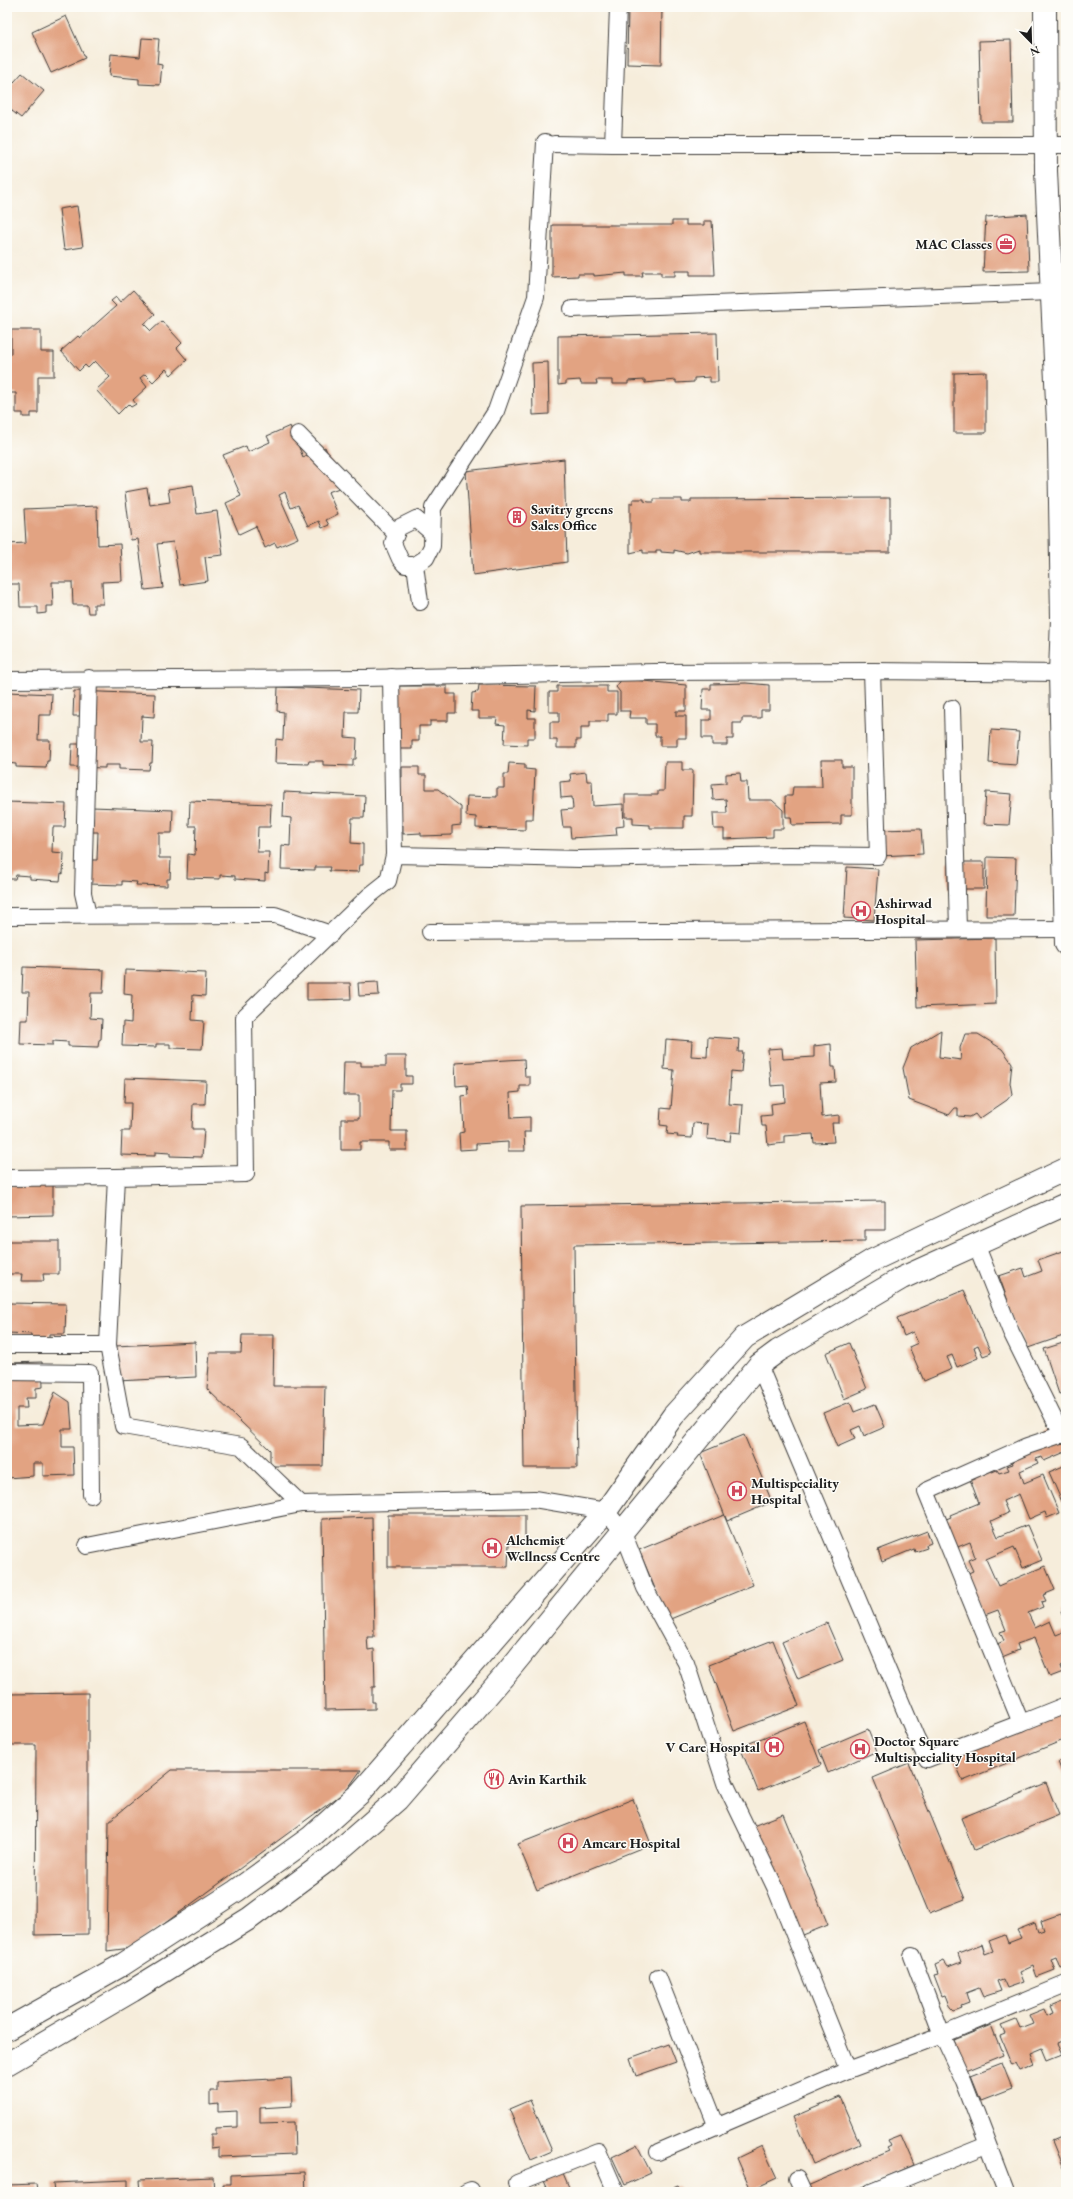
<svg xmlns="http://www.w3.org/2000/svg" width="1073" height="2199" font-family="'EB Garamond',serif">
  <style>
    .building { fill: #e2a382 }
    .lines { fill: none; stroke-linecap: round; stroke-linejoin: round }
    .street-casing { stroke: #3d3b39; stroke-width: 18 }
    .secondary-casing { stroke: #3d3b39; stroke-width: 24 }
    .street { stroke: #fff; stroke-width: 16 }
    .secondary { stroke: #fff; stroke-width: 22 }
    .labels { text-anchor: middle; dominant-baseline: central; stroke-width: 3; stroke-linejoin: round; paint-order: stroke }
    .poi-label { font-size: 14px; font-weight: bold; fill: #1c1c1c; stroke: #fdfcf7; text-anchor: start }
  </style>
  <rect width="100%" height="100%" fill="#fdfcf7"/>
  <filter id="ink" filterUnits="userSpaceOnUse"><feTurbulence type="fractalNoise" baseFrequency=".025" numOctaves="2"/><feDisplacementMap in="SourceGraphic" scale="8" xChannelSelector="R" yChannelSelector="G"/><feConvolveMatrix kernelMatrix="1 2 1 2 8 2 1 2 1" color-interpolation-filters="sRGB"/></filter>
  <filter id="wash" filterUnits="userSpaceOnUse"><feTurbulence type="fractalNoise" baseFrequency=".012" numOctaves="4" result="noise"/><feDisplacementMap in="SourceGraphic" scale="16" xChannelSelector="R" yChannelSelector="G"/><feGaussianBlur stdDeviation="0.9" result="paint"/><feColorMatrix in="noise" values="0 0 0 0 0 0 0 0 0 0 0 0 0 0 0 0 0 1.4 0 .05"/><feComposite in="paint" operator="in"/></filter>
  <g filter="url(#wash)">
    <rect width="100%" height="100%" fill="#f6eddb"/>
    <g id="blocks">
      <g class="building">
        <polygon points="628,7 662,7 661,65 627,64"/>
        <polygon points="66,16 85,58 51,73 32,32"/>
        <polygon points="142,38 159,39 157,64 162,65 160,85 139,84 139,79 109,76 111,54 140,57"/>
        <polygon points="1011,40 1013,122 981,122 979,41"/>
        <polygon points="22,73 44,91 21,118 7,107 7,90"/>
        <polygon points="77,206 83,247 64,250 59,209"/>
        <polygon points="1027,214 1029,271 983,272 986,217"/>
        <polygon points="672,221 686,221 686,225 704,225 704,221 712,221 715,275 690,275 690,271 675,271 675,276 661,276 661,272 642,272 643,276 626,276 626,273 594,276 594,274 578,274 578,276 552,277 552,225 672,225"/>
        <polygon points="133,290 155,314 144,324 151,331 162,321 182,343 177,348 187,360 171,375 166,369 153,382 145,374 140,378 147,387 133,400 136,404 131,407 128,404 118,414 96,390 110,377 95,361 88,368 85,365 79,371 61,351 78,336 80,338 116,306 111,301 116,297 120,302"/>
        <polygon points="11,330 41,330 41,352 54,352 54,376 38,376 38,413 31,413 31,417 23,417 23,413 16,413 16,393 7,393 7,354 11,354"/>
        <polygon points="717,333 718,382 710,382 710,377 694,378 694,382 676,383 676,380 645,383 645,380 628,381 628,384 612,384 612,380 596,380 597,384 581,384 580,380 566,381 566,384 558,385 558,336"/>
        <polygon points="548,362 549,414 533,415 532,363"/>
        <polygon points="986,372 986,433 954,433 954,373"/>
        <polygon points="290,426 303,457 325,447 342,487 328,492 338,514 326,520 329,525 322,528 319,521 308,526 298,505 291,508 285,492 279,495 298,538 277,547 275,543 265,548 256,526 239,534 226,503 241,496 223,455 246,446 248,452 270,442 267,436"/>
        <polygon points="564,459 567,562 473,575 466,471"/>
        <polygon points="193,485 197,514 217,511 223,555 205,557 208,581 180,585 173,542 157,544 163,588 145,590 138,539 131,540 125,492 147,488 150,505 170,502 168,489"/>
        <polygon points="890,498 890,552 699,552 699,549 687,553 674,550 674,553 661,552 661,550 656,550 656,553 643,553 643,550 630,553 630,503 633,503 633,499 644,499 644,501 649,502 654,502 654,499 682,499 682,502 691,502 691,499"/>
        <polygon points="97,506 98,545 120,544 122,581 102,582 103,604 94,604 94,613 88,613 87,605 73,605 72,582 52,582 53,606 46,606 46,613 38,614 38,607 20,607 19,584 7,584 7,544 26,543 24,509"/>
        <polygon points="622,679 686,685 686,711 676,711 676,716 686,716 686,738 677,738 677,746 660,746 660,736 655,736 655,724 646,724 646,718 629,718 630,711 620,711 620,692 616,687"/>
        <polygon points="746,683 769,685 769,710 761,710 761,718 742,718 742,723 733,723 733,739 727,739 727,745 712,745 712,738 702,738 702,720 711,720 711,710 702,710 703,689 711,689 711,684"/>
        <polygon points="479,685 536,686 535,711 528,710 528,718 535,718 535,738 527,738 527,745 504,744 505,725 496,724 497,718 479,718 479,711 471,711 472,693 478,692"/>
        <polygon points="396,686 447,686 447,694 456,694 456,713 448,713 448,721 430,721 430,726 419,726 419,741 412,741 412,749 396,749"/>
        <polygon points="557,686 607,686 607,692 617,692 617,714 608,714 608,721 590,721 590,727 581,727 581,740 576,740 576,748 557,748 557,740 550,740 550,722 559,722 559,712 549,712 549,692 557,692"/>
        <polygon points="278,687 359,690 358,712 346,712 345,737 357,738 356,759 353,759 353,766 323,765 323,761 309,761 308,764 275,763 276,739 283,740 284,712 277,711"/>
        <polygon points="74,691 155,694 154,717 142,716 141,742 153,742 152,763 150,763 149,770 119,769 119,765 105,765 105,768 71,767 72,744 80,744 81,716 73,716"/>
        <polygon points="7,692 52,694 51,715 39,715 38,740 50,740 49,761 47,761 46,768 16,767 16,764 7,763"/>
        <polygon points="991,730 1019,732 1016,765 989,763"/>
        <polygon points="821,760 842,760 842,767 852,767 852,815 841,815 841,824 792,825 791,817 786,817 785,796 792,796 793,787 822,787"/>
        <polygon points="665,762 682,762 682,770 693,770 692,816 684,816 684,828 650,828 650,825 633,824 633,817 625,817 625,795 658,795 658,791 664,791"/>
        <polygon points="509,763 525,764 525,769 535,770 533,819 525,819 525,830 476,828 476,817 466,816 467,796 497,797 497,788 504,788 504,774 508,774"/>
        <polygon points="402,767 419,767 419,775 426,775 426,789 438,789 461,807 461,825 452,826 452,835 421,836 421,833 403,834 403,825 395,826 393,777 402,777"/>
        <polygon points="586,772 587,781 592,781 593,806 623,804 624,826 616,827 617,835 571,838 570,827 563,827 561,810 573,809 572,797 561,798 560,782 571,781 570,774"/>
        <polygon points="740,773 741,782 747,782 748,800 772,800 783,810 783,829 773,829 773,837 724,839 724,829 714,829 713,813 727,813 726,799 713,800 712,784 726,783 726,774"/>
        <polygon points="284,792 365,796 364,818 352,818 351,843 363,844 363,865 360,865 359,872 329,871 330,867 315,867 315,870 281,869 282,845 290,846 291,818 283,817"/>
        <polygon points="986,792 1012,794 1009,825 984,824"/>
        <polygon points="190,801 271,804 270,827 258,827 257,852 269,852 268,874 265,873 265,881 235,879 235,876 220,875 220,879 187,878 188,854 195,855 196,826 189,826"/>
        <polygon points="7,802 66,804 65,827 53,827 52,852 64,853 63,874 61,873 60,881 30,879 30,876 16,875 15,879 7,879"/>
        <polygon points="92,807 173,810 172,833 159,833 159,858 171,858 170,879 167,879 167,886 136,885 137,882 122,881 122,885 89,884 90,860 97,860 98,832 91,832"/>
        <polygon points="921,829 923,854 878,856 877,830"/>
        <polygon points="987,857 1016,858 1014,916 986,916"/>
        <rect x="948" y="862" width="36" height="27"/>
        <polygon points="847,867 878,869 874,920 844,918"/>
        <polygon points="995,938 996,1004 917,1007 915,940"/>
        <polygon points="23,967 104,970 103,993 91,993 90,1018 102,1019 101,1039 99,1040 98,1047 68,1046 68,1042 53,1041 53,1045 20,1044 21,1020 28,1020 29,992 22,992"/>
        <polygon points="125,970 206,973 205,996 193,995 192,1020 204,1021 202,1049 170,1048 170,1044 156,1044 156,1047 122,1046 123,1022 131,1023 132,995 124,994"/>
        <polygon points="378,982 379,995 359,996 358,983"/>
        <polygon points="307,983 350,983 351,999 307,1000"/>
        <polygon points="941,1030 939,1057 961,1060 960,1048 965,1034 978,1034 1002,1049 1012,1063 1010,1083 1012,1094 1007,1100 979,1119 975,1114 970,1117 958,1116 958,1108 955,1108 949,1115 909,1100 903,1068 911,1048"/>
        <polygon points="708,1037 739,1039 738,1052 743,1052 741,1072 731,1071 729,1104 743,1105 741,1133 731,1132 730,1141 707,1139 708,1124 693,1123 692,1138 677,1137 678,1135 667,1134 668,1126 660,1125 661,1108 671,1109 674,1070 664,1069 666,1039 692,1041 691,1056 707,1057"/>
        <polygon points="831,1044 832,1067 835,1067 836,1082 820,1083 822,1117 839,1115 839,1123 832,1123 834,1142 814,1143 813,1134 784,1136 784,1143 768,1145 766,1126 762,1126 761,1116 772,1115 771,1104 785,1102 784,1085 771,1086 768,1049 782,1048 783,1059 814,1057 814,1046"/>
        <polygon points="386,1056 406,1056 406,1076 412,1076 412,1084 400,1084 400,1090 392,1090 391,1131 407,1131 407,1150 389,1150 389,1142 360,1142 360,1150 341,1150 341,1119 359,1119 359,1095 343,1095 344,1062 361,1062 361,1066 386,1066"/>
        <polygon points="524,1059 525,1077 530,1077 530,1086 520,1086 520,1092 510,1093 511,1118 530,1117 530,1132 524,1132 525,1151 508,1151 508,1142 476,1144 476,1149 460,1150 459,1133 464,1132 462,1096 468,1095 467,1085 456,1086 455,1063"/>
        <polygon points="125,1078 206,1081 205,1104 193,1104 192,1129 204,1129 202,1157 170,1156 170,1153 155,1152 155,1156 121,1155 122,1131 130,1131 131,1103 124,1103"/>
        <polygon points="53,1185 53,1215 7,1216 7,1186"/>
        <polygon points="885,1201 885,1230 865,1230 865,1241 574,1245 577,1468 524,1468 521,1206"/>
        <polygon points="7,1241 59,1241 59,1274 43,1274 44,1281 21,1281 22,1274 7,1274"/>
        <polygon points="1066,1250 1066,1335 1025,1349 999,1276 1023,1268 1026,1277 1042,1271 1038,1260"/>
        <polygon points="964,1290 991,1353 983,1356 978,1345 974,1347 978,1358 957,1367 952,1355 947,1357 952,1369 924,1381 909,1347 918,1343 913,1332 904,1336 897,1318"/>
        <polygon points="7,1303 66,1304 65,1334 49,1334 49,1344 30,1343 31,1334 7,1333"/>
        <polygon points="242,1335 274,1335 273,1386 325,1386 323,1466 270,1466 270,1450 207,1389 210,1353 241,1353"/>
        <polygon points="195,1342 196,1377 117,1381 115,1346"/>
        <polygon points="1066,1342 1066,1392 1059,1394 1044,1349"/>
        <polygon points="849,1343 867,1389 844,1399 826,1353"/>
        <polygon points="42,1362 43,1387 36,1388 36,1398 26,1398 27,1408 17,1408 17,1425 43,1424 55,1392 70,1402 72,1429 62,1429 62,1447 73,1447 74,1475 43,1476 43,1463 33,1463 33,1476 7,1478 9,1363"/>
        <polygon points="850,1402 854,1412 875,1404 885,1427 864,1436 860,1426 851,1430 855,1439 837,1447 823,1413"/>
        <polygon points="1050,1429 1054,1439 1066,1442 1066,1455 1065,1452 1044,1461 1042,1457 1036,1459 1038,1463 1020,1471 1024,1483 1043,1475 1059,1513 1047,1518 1045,1512 1029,1519 1019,1494 1003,1501 1008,1513 991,1521 998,1537 1027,1525 1042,1560 1023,1568 1014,1547 986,1559 998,1586 1045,1566 1055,1590 1043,1595 1046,1601 1041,1602 1043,1607 1028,1613 1035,1628 1050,1621 1056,1635 1066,1631 1066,1664 1061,1666 1063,1672 1050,1677 1034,1638 1017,1644 1019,1650 1002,1657 997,1644 1004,1641 1000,1632 1006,1630 998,1610 982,1616 966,1574 973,1571 968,1560 975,1557 970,1542 955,1548 944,1520 951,1517 950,1515 979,1503 966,1469 989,1467 992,1472 997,1470 999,1473 1009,1470 1007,1466 1013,1464 1011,1458 1045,1437 1043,1432"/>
        <polygon points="744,1435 772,1502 727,1521 700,1453"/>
        <polygon points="1066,1465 1066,1511 1049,1472"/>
        <polygon points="388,1515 525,1515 525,1544 509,1544 508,1567 388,1567"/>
        <polygon points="724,1515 753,1585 668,1620 639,1550"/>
        <polygon points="372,1517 374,1637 367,1637 368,1650 374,1649 375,1687 372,1687 372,1702 375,1702 375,1709 325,1710 322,1519"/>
        <polygon points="927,1531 931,1543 926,1545 927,1548 915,1552 914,1549 882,1562 878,1550"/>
        <polygon points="1066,1610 1066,1624 1061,1612"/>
        <polygon points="827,1623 843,1660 798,1679 782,1642"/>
        <polygon points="773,1640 799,1706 734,1731 709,1665"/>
        <polygon points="88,1693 88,1934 35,1935 36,1745 7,1745 7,1694"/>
        <polygon points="1066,1705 1066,1739 963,1781 951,1753"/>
        <polygon points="804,1721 821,1765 758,1791 740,1747"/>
        <polygon points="868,1729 877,1751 828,1773 819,1750"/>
        <polygon points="1066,1758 1066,1782 1058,1762"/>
        <polygon points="909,1763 965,1899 929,1913 873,1778"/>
        <polygon points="172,1770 361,1770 346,1791 131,1948 107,1951 109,1821"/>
        <polygon points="1046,1783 1059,1815 974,1850 961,1818"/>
        <polygon points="633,1799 651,1844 537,1890 518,1844"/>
        <polygon points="783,1814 828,1925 798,1937 753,1826"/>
        <polygon points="1060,1914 1064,1924 1066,1923 1066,1966 1060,1968 1056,1957 1051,1959 1055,1970 1037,1977 1033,1966 1020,1972 1024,1982 1007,1988 1003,1979 997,1981 1001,1991 983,1997 979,1988 966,1993 969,2003 961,2006 962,2009 954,2012 950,2008 945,1995 942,1996 934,1975 938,1974 935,1965 944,1961 948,1967 961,1962 958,1953 982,1944 985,1954 993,1951 989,1941 1005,1935 1008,1943 1021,1938 1017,1930 1035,1923 1038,1932 1044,1930 1041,1921"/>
        <polygon points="1066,2000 1066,2044 1064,2040 1057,2043 1062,2054 1047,2060 1042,2048 1030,2053 1034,2065 1020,2071 1016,2063 1012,2065 1000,2036 1005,2034 1001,2026 1016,2020 1020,2029 1033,2024 1029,2015 1044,2009 1047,2016 1054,2013 1051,2006"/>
        <polygon points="991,2025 1003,2055 966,2070 954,2040"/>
        <polygon points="669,2044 676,2062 636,2076 630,2058"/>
        <polygon points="1002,2063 1012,2088 981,2100 971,2075"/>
        <polygon points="291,2078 292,2106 260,2108 260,2123 294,2122 295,2154 219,2157 219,2147 211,2148 211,2134 216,2134 216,2128 237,2127 237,2111 218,2112 218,2104 210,2105 210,2091 217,2091 217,2082"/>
        <polygon points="840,2097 860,2144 813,2164 793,2117"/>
        <polygon points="530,2100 552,2151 531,2160 509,2109"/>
        <polygon points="1066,2134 1066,2166 1063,2167 1052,2140"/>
        <polygon points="901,2135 914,2165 850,2192 808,2192 805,2187 889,2151 887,2148 891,2146 888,2140"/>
        <polygon points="637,2145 651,2173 625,2185 612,2157"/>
        <polygon points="762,2146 777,2178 751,2190 737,2158"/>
        <polygon points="305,2172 306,2192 224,2192 223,2184 231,2184 231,2175"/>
        <polygon points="563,2173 571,2192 549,2192 544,2181"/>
        <polygon points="213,2177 214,2192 140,2192 139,2180"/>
        <polygon points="128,2180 128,2192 54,2192 53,2183"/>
        <polygon points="37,2184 38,2192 7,2192 7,2185"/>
        <polygon points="678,2186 681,2192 663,2192"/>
        <polygon points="747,2188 748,2192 735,2192"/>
      </g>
    </g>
  </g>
  <g filter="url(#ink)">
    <use href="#blocks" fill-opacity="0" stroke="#3d3b39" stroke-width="1"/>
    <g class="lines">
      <defs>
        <g id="street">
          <polyline points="618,7 613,145 1066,145"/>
          <polyline points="554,144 613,145"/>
          <polyline points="572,309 1051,292"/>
          <polyline points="298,434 396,534"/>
          <polyline points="431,532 416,519 398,528 393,543 400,559 405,565 415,565 426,558 432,546 433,508 496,411 536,297 545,142"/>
          <polyline points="415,565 420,602"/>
          <polyline points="391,677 394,855"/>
          <polyline points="7,680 364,678 655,672 872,671"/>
          <polyline points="952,708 958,929"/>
          <polyline points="88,915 83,893 89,678"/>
          <polyline points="7,916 275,915 331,934"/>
          <polyline points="430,932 1065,929"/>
          <polyline points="116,1177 246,1174 244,1017 369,896 388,881 394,855 580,859 789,855 878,856 872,671 1060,673"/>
          <polyline points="7,1178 116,1177 108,1345 123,1426 241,1446 301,1504"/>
          <polyline points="976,1244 1011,1332 1062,1435"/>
          <polyline points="7,1345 108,1345"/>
          <polyline points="759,1365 916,1737 927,1759 1021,1723"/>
          <polyline points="7,1372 90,1373 91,1495"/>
          <polyline points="1066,1433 1027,1446 926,1491 1021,1723 1066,1705"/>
          <polyline points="87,1546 301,1504 534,1499 606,1511 623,1532 645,1588 686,1663 725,1783 775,1887 848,2070 942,2035 1066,1984"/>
          <polyline points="912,1956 942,2035 964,2082 1006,2192"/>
          <polyline points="658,1977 717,2127"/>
          <polyline points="658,2152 848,2070"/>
          <polyline points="797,2179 803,2192"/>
          <polyline points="466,2192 471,2190"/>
          <polyline points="520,2192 517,2183 598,2151 616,2192"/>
          <polyline points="871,2192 987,2145"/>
        </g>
        <g id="secondary">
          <polyline points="1045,7 1046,171 1059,444 1062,618 1060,673 1066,944"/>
          <polyline points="7,2029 122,1965 236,1891 311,1837 360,1793 606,1511 673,1416 745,1337 873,1260 1066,1169"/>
          <polyline points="7,2064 132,1991 250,1918 328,1860 397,1800 504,1676 759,1365 778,1351 902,1278 1066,1204"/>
        </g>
      </defs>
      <use href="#street" class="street-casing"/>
      <use href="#secondary" class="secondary-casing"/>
      <use href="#street" class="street"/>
      <use href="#secondary" class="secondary"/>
    </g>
  </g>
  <defs>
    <symbol id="office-ring" viewBox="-11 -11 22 22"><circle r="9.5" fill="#fdfcf7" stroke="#d1495b" stroke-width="1.5"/><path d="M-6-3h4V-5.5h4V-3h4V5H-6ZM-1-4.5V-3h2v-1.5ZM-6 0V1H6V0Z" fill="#d1495b"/></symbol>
    <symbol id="building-ring" viewBox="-11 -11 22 22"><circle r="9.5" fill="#fdfcf7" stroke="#d1495b" stroke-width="1.5"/><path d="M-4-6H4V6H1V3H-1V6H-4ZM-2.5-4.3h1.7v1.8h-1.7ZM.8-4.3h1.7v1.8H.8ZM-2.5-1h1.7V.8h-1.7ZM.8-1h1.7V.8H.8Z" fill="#d1495b"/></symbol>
    <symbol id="hospital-ring" viewBox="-11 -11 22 22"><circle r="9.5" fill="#fdfcf7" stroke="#d1495b" stroke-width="1.5"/><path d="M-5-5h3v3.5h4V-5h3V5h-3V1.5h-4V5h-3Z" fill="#d1495b"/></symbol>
    <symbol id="restaurant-ring" viewBox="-11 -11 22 22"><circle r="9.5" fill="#fdfcf7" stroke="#d1495b" stroke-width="1.5"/><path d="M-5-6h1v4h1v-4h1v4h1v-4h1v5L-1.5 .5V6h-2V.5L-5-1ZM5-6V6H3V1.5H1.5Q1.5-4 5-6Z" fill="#d1495b"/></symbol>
  </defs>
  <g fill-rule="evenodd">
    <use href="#office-ring" x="995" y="233" width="22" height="22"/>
    <use href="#building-ring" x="506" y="506" width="22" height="22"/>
    <use href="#hospital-ring" x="850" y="900" width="22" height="22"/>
    <use href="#hospital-ring" x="726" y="1480" width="22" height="22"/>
    <use href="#hospital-ring" x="481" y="1537" width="22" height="22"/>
    <use href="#hospital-ring" x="763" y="1736" width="22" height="22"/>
    <use href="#hospital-ring" x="849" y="1738" width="22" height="22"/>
    <use href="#restaurant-ring" x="483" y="1768" width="22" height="22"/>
    <use href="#hospital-ring" x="557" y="1832" width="22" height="22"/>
  </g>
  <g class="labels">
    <g class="poi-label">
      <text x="992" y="244" text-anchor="end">MAC Classes</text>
      <text x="531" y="509">Savitry greens<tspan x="531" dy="16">Sales Office</tspan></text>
      <text x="875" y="903">Ashirwad<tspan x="875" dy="16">Hospital</tspan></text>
      <text x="751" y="1483">Multispeciality<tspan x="751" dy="16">Hospital</tspan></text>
      <text x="506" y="1540">Alchemist<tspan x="506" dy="16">Wellness Centre</tspan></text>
      <text x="874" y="1741">Doctor Square<tspan x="874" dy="16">Multispeciality Hospital</tspan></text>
      <text x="760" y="1747" text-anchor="end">V Care Hospital</text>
      <text x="508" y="1779">Avin Karthik</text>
      <text x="582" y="1843">Amcare Hospital</text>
    </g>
  </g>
  <rect width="1073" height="2199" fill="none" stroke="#fdfcf7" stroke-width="24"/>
  <g transform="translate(1031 42) rotate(157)" stroke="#fdfcf7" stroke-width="3" paint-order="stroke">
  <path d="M0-3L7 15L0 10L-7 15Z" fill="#1c1c1c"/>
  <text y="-6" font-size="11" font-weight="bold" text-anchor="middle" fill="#1c1c1c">N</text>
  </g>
</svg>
